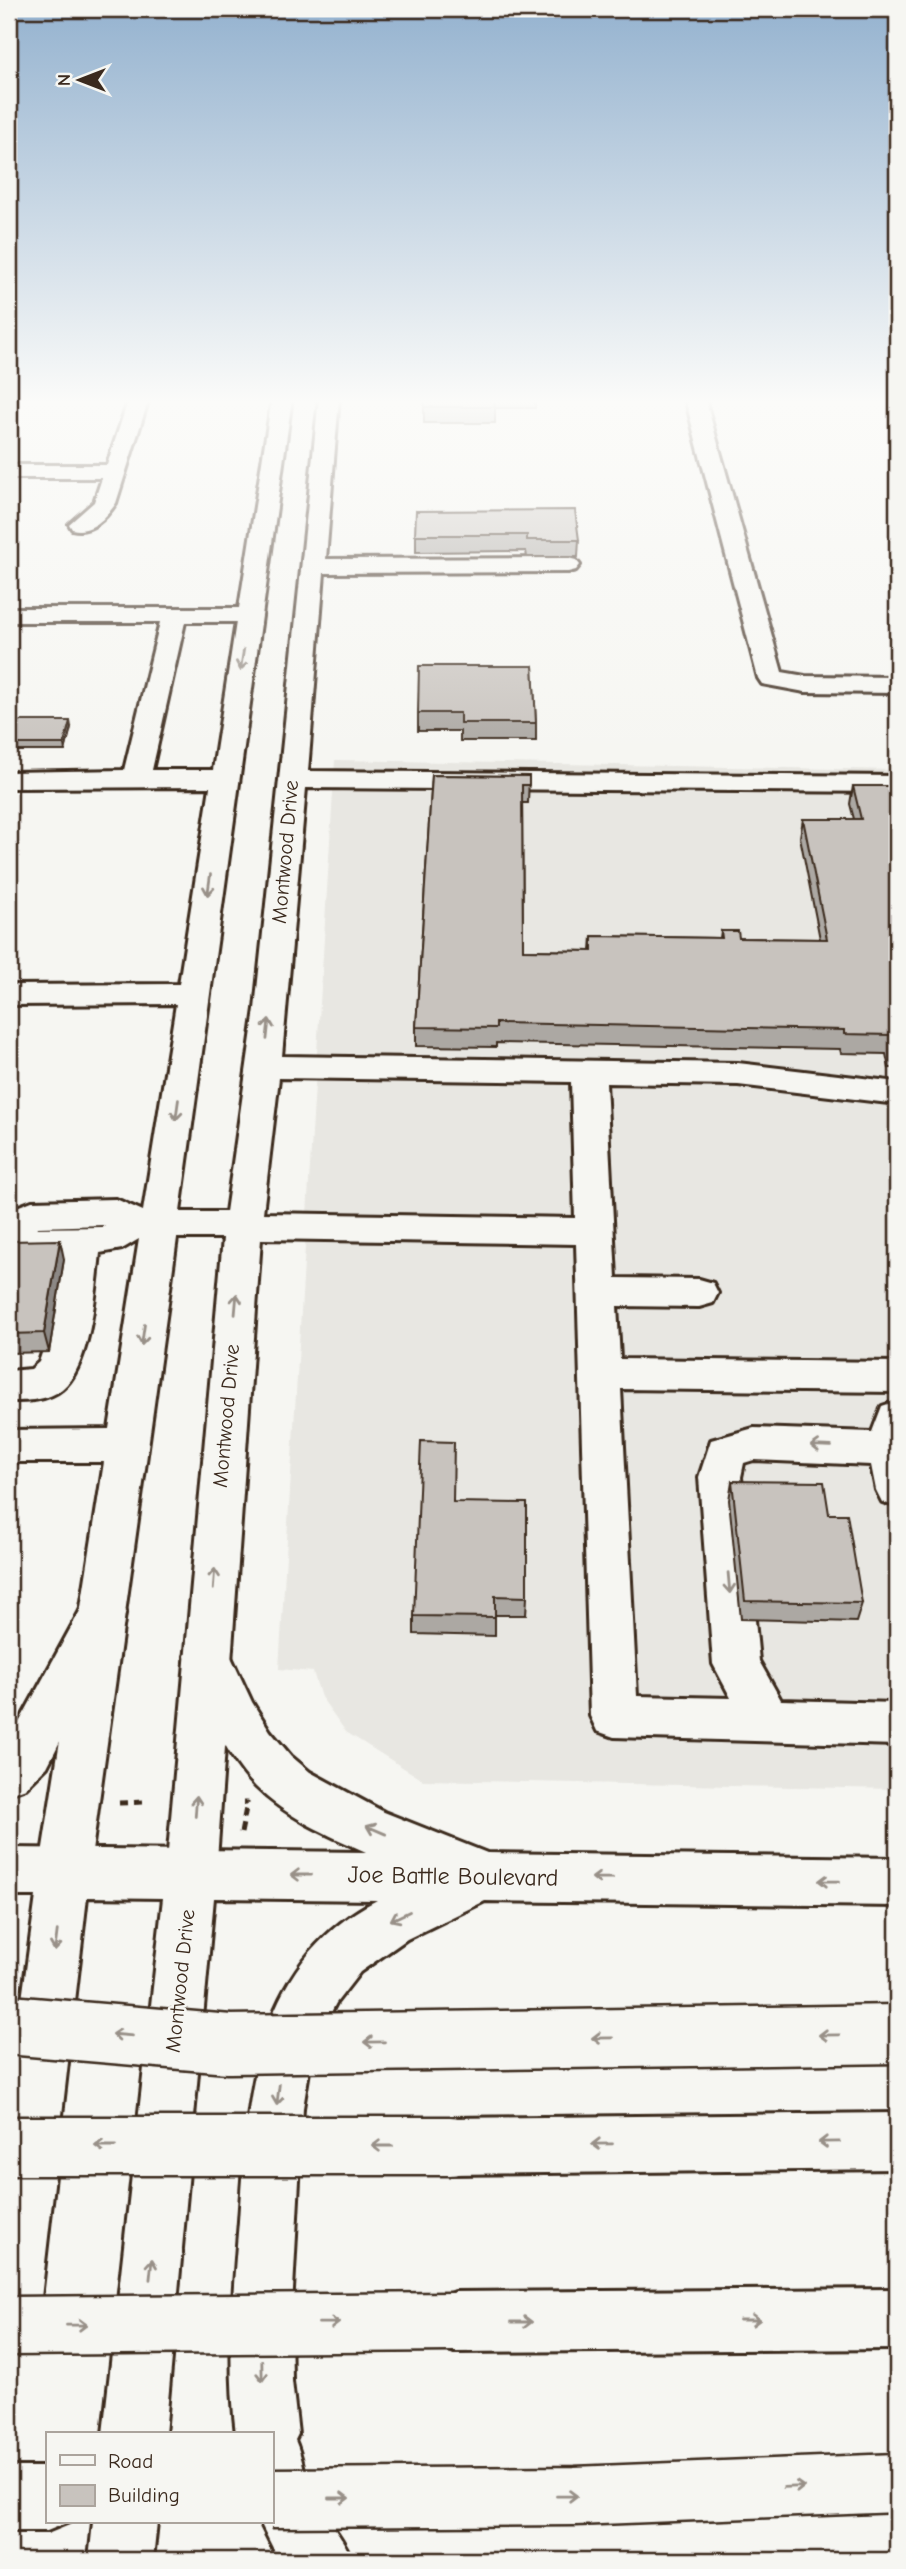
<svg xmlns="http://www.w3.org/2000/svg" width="906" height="2569" font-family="'Comic Neue',sans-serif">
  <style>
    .built { fill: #e8e7e2 }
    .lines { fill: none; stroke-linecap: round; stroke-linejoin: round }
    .minor-casing { stroke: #3b2a1e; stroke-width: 6 }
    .major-casing { stroke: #3b2a1e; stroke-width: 6 }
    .highway-casing { stroke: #3b2a1e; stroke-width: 6 }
    .path { stroke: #3b2a1e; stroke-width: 5; stroke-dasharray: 9 6; stroke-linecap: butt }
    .minor { fill: #f6f6f2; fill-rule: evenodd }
    .major { fill: #f6f6f2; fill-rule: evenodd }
    .highway { fill: #f6f6f2; fill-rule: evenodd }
    .highway-bridge-casing { stroke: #3b2a1e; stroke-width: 63; stroke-linecap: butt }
    .highway-bridge { stroke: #f6f6f2; stroke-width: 58 }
    .wall { fill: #aca8a3; stroke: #3b2a1e; stroke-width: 2 }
    .shaded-wall { fill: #8c8885; stroke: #3b2a1e; stroke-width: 2 }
    .building { fill: #c8c3be; stroke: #3b2a1e; stroke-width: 2 }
    .oneway { stroke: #989088 }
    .labels { text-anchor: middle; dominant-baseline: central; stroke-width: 5; stroke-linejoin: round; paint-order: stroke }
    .street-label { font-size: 21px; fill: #3b2a1e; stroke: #f6f6f2 }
    .near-street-label { font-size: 24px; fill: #3b2a1e; stroke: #f6f6f2 }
  </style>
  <rect width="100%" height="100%" fill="#f6f6f2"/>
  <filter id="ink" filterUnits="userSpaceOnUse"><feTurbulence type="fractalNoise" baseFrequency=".0143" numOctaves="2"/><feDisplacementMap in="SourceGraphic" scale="14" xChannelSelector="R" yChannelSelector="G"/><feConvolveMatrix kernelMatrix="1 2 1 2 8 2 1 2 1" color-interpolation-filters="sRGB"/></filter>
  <g filter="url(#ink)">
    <polygon class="built" points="335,760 897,770 897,1789 423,1780 346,1732 321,1697 313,1672 279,1669"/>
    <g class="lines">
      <defs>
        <g id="minor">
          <path d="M129,398H149L116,503C106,518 91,534 72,529L69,524L94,502L102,478H9V465H107Z"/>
          <path d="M272,398H292L180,1212H226L255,1009L319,398H339L326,559L568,558L576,560L580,565L576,570L568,572L324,573L308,771L897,776V792L306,788L282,1056L738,1063L897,1082V1104L738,1085L606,1083L616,1278L699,1279L713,1283L718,1293L713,1303L699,1307L617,1306L620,1359L897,1362V1392L621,1389L637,1696L731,1698L713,1664L699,1477L711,1440L754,1428L872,1432L882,1406L897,1401V1507L882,1502L876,1490L871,1465L754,1460L744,1463L741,1477L759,1661L781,1700L897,1703V1745L614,1737L597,1731L590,1716L576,1244L261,1239L216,1874L209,1891L191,1898L173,1891L166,1874L223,1238H177L89,1873L82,1890L64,1897L46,1890L39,1873L104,1462H9V1430L109,1429L139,1239L122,1249L100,1253C96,1288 91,1366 62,1389C48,1401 26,1401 9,1401V1371L31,1369L39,1362L48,1335L62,1254H27L9,1247V1210L32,1201L116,1199L143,1211L176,1004L9,1005V985L179,984L210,787L9,788V772L124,770L160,622H9V608H239ZM185,622H236L213,770H152ZM279,1078L571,1082L575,1218L263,1213ZM105,1225L102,1227L36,1228L38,1227Z"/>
          <polygon points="685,398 705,398 782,672 805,676 897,677 897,693 805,692 762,684 758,678"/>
        </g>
        <g id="major">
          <polygon points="103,1592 119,1598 126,1611 47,1767 26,1788 9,1794 9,1741 87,1598"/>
          <path d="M208,1636L224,1642L252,1702L270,1731L291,1756L310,1772L384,1812L487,1853L897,1858V1906L485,1901L407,1939L360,1972L336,2003L319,2035L310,2065L303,2108L291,2326L292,2381L298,2434L295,2440C303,2458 304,2477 312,2494C323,2518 343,2535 352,2560H279L260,2522H271V2434H236C227,2362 233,2292 239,2221C248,2098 252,1964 377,1900L214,1898L165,2434H103L163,1898L87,1897L39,2315L30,2336L9,2345V2096L36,1896H9V1848L366,1852C328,1835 286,1817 256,1787C222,1752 204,1701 185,1656L192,1642Z"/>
          <polygon points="93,2522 157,2522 153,2560 89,2560"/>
        </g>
        <g id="highway">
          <polygon points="897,2113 897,2169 450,2174 430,2166 422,2146 430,2126 450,2118"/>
          <polygon points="897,2289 897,2349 454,2352 433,2343 424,2322 433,2301 454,2292"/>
          <polygon points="9,2467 47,2467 47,2522 69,2522 47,2531 9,2531"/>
        </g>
      </defs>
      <use href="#minor" class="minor-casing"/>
      <use href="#major" class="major-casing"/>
      <use href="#highway" class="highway-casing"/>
      <g class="path">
        <polyline points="119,1803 146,1802"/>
        <polyline points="241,1833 247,1803 244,1803"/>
      </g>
      <use href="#minor" class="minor"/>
      <use href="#major" class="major"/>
      <use href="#highway" class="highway"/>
      <defs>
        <g id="highway-bridge">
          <polyline points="9,2025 229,2044 897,2034"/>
          <polyline points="9,2146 450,2146"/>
          <polyline points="9,2326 454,2322"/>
          <polyline points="271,2498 575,2496 897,2483"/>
        </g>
      </defs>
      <use href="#highway-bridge" class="highway-bridge-casing"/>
      <use href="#highway-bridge" class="highway-bridge"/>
    </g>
    <g class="wall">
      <polygon points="424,398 535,398 535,408 495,408 495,423 424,423"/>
      <polygon points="416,511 579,540 578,557 527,557 526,551 416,552"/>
      <polygon points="533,666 536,723 536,741 460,741 460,731 418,731 418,713"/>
      <polygon points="9,721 71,727 65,751 9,751"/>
      <polygon points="432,775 529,776 528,803 522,803 523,950 591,951 592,936 720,938 721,931 739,938 820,939 800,837 803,819 854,819 850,804 853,786 897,786 897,1068 889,1068 886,1054 841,1053 840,1049 496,1043 496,1047 416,1046 416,1027"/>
      <polygon points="9,1241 64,1259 49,1352 9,1353"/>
      <polygon points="732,1481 829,1514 862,1603 856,1622 741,1619 729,1500"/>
      <polygon points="453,1502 527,1597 526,1615 495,1615 495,1636 414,1634 414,1616"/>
    </g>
    <g class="shaded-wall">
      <polygon points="70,721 71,727 65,751 64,744"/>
      <polygon points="60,1240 64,1259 49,1352 44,1333"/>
    </g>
    <g class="building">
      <polygon points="424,398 494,398 495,407 424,407"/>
      <polygon points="575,510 579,540 527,540 527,535 415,535 416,511"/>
      <polygon points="419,666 533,666 536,723 460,723 460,713 418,713"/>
      <polygon points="9,721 70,721 64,744 9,744"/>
      <polygon points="432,775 529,776 529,785 522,785 523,950 592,951 592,936 722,938 721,931 738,931 739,938 827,939 803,819 861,819 853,786 897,786 897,1049 894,1048 891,1035 844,1034 844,1030 496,1023 496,1028 416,1027"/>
      <polygon points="60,1240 44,1333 9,1334 9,1241"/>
      <polygon points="421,1441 454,1442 453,1502 527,1503 527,1597 495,1596 495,1617 414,1616"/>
      <polygon points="732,1481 824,1482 829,1514 847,1514 862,1603 745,1601"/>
    </g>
    <defs><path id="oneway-shaft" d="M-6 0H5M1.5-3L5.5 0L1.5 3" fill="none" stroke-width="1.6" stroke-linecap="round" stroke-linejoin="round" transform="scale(1.75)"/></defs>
    <g class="oneway">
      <use href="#oneway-shaft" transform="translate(242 660) rotate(99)"/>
      <use href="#oneway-shaft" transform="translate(209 885) rotate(98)"/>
      <use href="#oneway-shaft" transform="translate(268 1029) rotate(-84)"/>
      <use href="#oneway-shaft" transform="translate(177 1110) rotate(98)"/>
      <use href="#oneway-shaft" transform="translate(236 1304) rotate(-85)"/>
      <use href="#oneway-shaft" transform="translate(143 1335) rotate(98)"/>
      <use href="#oneway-shaft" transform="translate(821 1446) rotate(-178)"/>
      <use href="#oneway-shaft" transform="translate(214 1579) rotate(-86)"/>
      <use href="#oneway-shaft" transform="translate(729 1583) rotate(85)"/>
      <use href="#oneway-shaft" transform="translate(196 1806) rotate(-86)"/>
      <use href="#oneway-shaft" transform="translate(376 1830) rotate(-157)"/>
      <use href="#oneway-shaft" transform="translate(301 1875) rotate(-180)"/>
      <use href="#oneway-shaft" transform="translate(602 1878) rotate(-179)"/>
      <use href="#oneway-shaft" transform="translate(829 1881) rotate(-179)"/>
      <use href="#oneway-shaft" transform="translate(400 1916) rotate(155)"/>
      <use href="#oneway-shaft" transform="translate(56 1941) rotate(97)"/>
      <use href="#oneway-shaft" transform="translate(122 2035) rotate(-175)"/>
      <use href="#oneway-shaft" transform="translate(829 2035) rotate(179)"/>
      <use href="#oneway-shaft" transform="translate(602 2038) rotate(179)"/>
      <use href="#oneway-shaft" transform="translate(374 2042) rotate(179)"/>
      <use href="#oneway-shaft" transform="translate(278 2095) rotate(97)"/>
      <use href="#oneway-shaft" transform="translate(829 2142) rotate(179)"/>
      <use href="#oneway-shaft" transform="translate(602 2144) rotate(179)"/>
      <use href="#oneway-shaft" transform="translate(105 2146) rotate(180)"/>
      <use href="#oneway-shaft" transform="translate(382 2146) rotate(180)"/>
      <use href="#oneway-shaft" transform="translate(151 2269) rotate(-84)"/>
      <use href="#oneway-shaft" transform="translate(750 2320)"/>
      <use href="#oneway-shaft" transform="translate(522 2322)"/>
      <use href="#oneway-shaft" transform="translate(329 2323) rotate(-1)"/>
      <use href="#oneway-shaft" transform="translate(77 2325) rotate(-1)"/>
      <use href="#oneway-shaft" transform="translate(262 2371) rotate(89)"/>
      <use href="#oneway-shaft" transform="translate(794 2487) rotate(-2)"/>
      <use href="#oneway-shaft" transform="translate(567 2496) rotate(-1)"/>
      <use href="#oneway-shaft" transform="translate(339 2498)"/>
    </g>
  </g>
  <linearGradient id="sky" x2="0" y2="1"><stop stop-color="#94b2cf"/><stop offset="0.53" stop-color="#fbfbf9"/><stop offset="1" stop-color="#fbfbf9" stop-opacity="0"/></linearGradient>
  <rect width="906" height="758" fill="url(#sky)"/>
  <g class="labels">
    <g class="street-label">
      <text transform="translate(285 852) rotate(-85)">Montwood Drive</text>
      <text transform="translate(226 1416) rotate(-85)">Montwood Drive</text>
      <text transform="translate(180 1981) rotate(-84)">Montwood Drive</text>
    </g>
    <g class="near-street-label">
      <text transform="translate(453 1876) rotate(1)">Joe Battle Boulevard</text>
    </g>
  </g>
  <rect width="906" height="2569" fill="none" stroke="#f6f6f2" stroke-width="35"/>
  <rect x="18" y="18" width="871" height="2534" fill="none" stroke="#3b2a1e" stroke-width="2.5" filter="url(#ink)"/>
  <rect x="46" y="2432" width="228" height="91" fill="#f6f6f2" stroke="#aba49d" stroke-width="2"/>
  <rect x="60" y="2455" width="35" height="10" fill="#f6f6f2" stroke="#aba49d" stroke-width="2"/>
  <text x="108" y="2468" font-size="21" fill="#3b2a1e">Road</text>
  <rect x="60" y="2485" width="35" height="21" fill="#c8c3be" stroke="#aba49d" stroke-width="2"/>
  <text x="108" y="2502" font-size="21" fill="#3b2a1e">Building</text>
  <g transform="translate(80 80) rotate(270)" stroke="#f6f6f2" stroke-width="5" paint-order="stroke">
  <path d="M0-5L12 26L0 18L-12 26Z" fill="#3b2a1e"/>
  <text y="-10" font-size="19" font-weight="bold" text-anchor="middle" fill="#3b2a1e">N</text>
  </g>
</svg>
